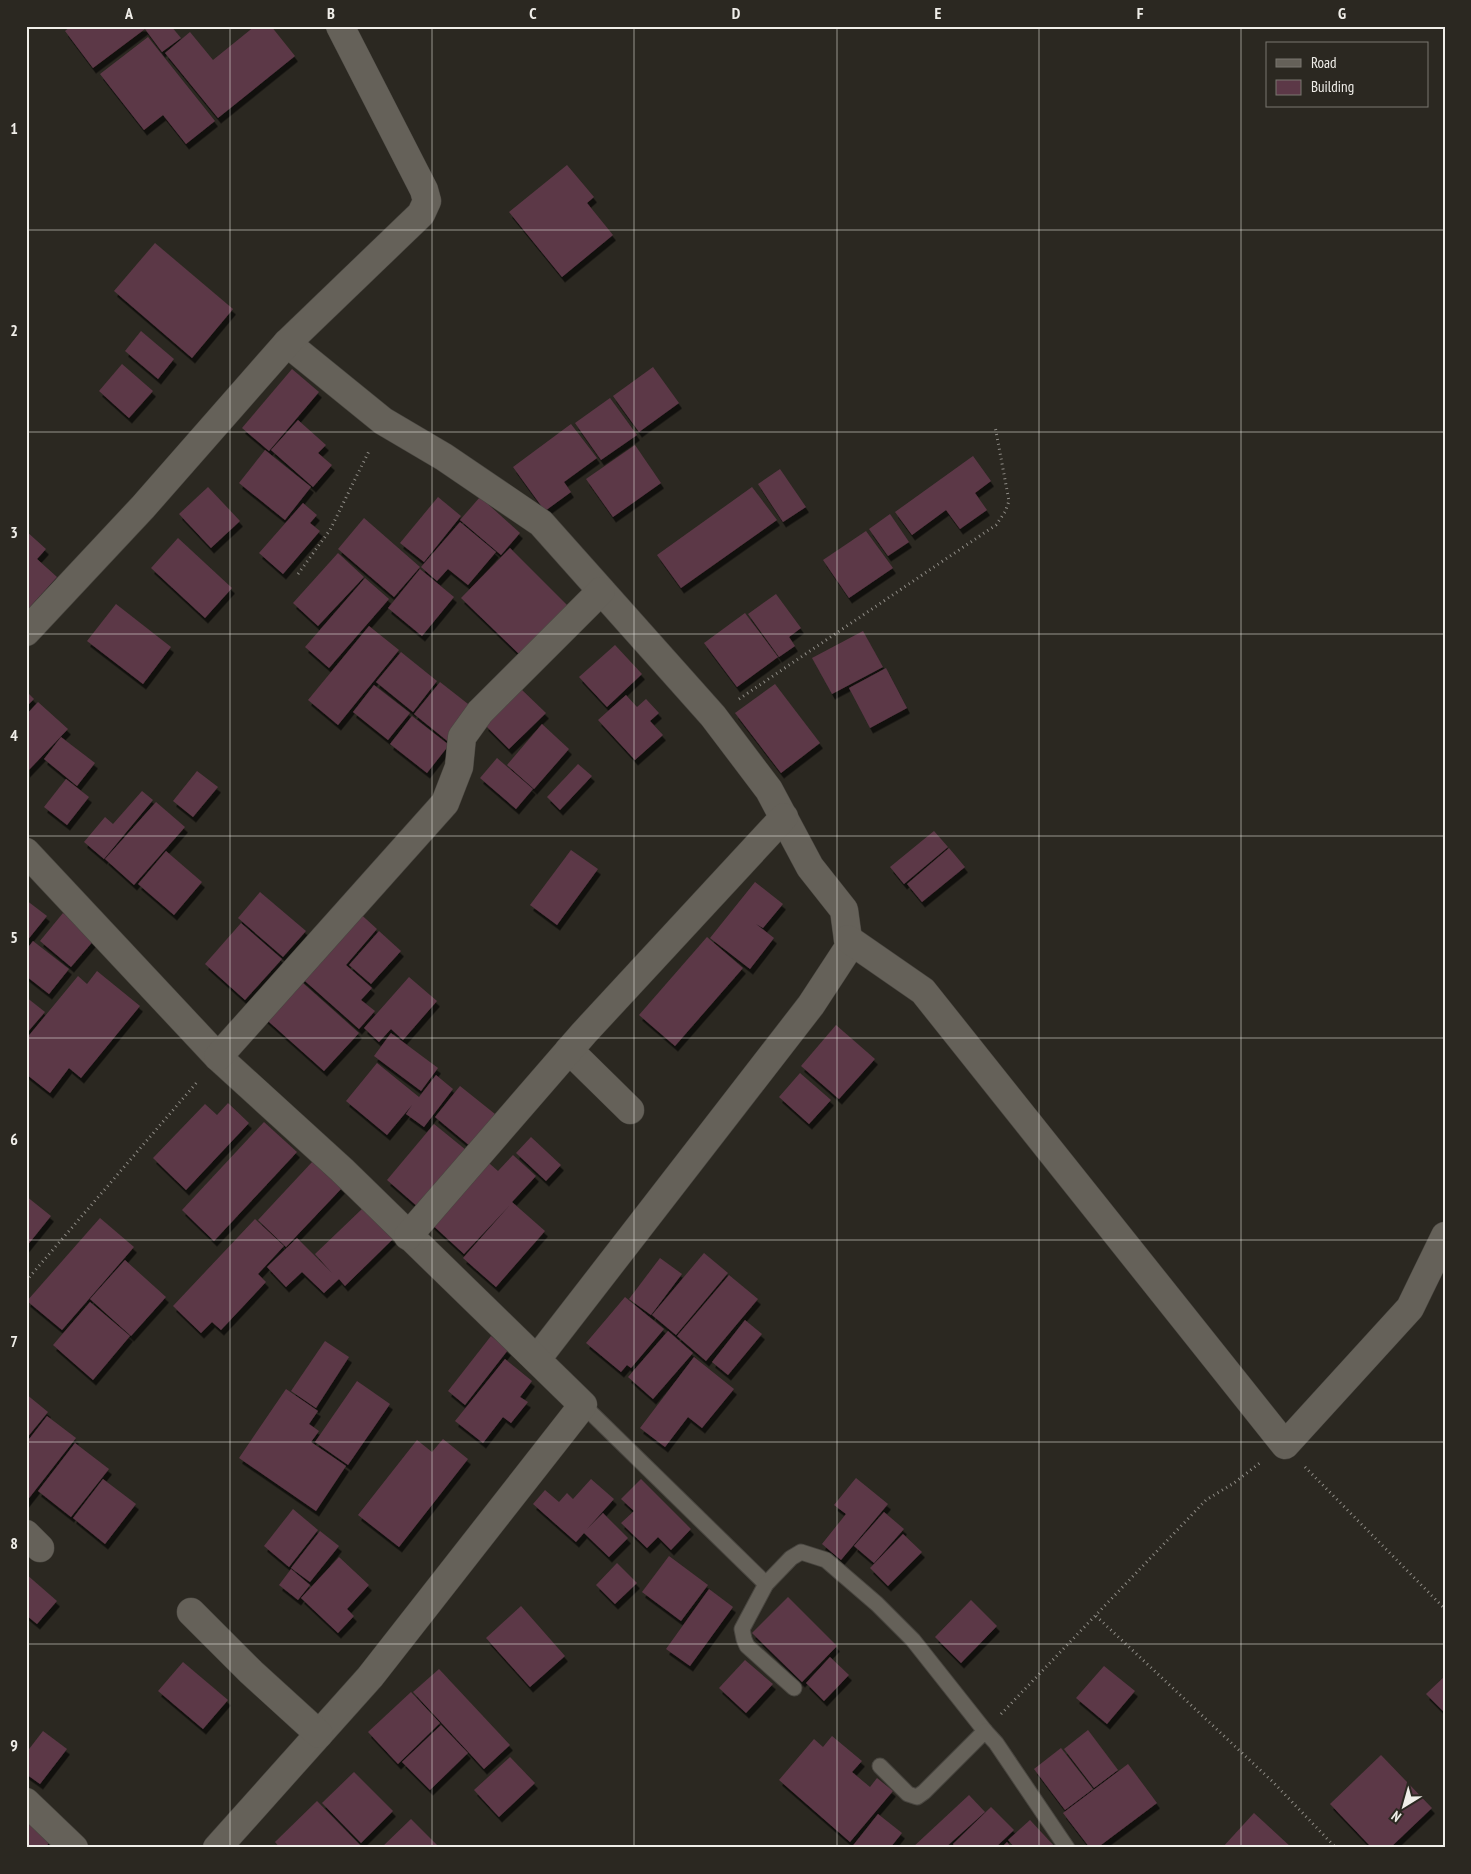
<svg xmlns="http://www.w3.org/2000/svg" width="1471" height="1874" font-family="'PT Sans Narrow',sans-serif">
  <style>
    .building { fill: #5c3847; filter: url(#shadow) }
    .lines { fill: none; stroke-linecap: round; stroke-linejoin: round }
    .lane-casing { stroke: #494640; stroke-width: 17 }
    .street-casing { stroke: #494640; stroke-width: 29 }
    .path { stroke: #908d87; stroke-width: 3; stroke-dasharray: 1 4; stroke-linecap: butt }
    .lane { stroke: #656159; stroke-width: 15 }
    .street { stroke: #656159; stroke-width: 28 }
    .grid { fill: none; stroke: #f0eee9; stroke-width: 1; stroke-opacity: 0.55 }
    .neatline { fill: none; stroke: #f0eee9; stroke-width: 2 }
    .grid-label { font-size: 16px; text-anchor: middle; font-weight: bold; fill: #f0eee9 }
  </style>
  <defs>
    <filter id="shadow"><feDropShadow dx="3" dy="5.5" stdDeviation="0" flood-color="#0009"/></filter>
  </defs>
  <rect width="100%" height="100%" fill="#2b2821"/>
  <g class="building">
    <polygon points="71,26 171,26 181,38 162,52 145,29 93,68 65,31"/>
    <polygon points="255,26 271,26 295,56 218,118 165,53 190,32 213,60"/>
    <polygon points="148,37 215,121 186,144 163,115 144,130 100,74"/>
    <polygon points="567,165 594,197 587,203 613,235 562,277 509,212"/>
    <polygon points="155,243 233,309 192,358 114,291"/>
    <polygon points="141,331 174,359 158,379 125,351"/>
    <polygon points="122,364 153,391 129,418 99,391"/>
    <polygon points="653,367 679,403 639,432 613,396"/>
    <polygon points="292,369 319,392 269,451 242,428"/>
    <polygon points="610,398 637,435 601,460 575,423"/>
    <polygon points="298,420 326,445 318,453 332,465 313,487 271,450"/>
    <polygon points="571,424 597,458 564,482 571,492 545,511 513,467"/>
    <polygon points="635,445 661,483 613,517 586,479"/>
    <polygon points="265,450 311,487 285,520 239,483"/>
    <polygon points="973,456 991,481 975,493 987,510 960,529 946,510 912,535 895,512"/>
    <polygon points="780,469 806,507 783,522 758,484"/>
    <polygon points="208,487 240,521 211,548 179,514"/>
    <polygon points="752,487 777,520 681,588 657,555"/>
    <polygon points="438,497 461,516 424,562 400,543"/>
    <polygon points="480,497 520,533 501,555 460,520"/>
    <polygon points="303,503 317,515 310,523 320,531 283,574 259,553"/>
    <polygon points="890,514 909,542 888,556 869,529"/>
    <polygon points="364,518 420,567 394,597 338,549"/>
    <polygon points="460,522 496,552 468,585 448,569 437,581 421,567"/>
    <polygon points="26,531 46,549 37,559 57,577 28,609 26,608"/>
    <polygon points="866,531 893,568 849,598 823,560"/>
    <polygon points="178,538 232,588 205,618 151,568"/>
    <polygon points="510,548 567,605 519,654 461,598"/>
    <polygon points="338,553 364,577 318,626 293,603"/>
    <polygon points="420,569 454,597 422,636 388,608"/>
    <polygon points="365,578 389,599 329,668 305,647"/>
    <polygon points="776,594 801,628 789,637 795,646 779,657 748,614"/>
    <polygon points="116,604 171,647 143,684 87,641"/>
    <polygon points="745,613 778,657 737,687 704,643"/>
    <polygon points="369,626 399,650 338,725 308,700"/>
    <polygon points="863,631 883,667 832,694 812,658"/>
    <polygon points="615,645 642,674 607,707 579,677"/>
    <polygon points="401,652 437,681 413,712 376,682"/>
    <polygon points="886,668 907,708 870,728 849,688"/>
    <polygon points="440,682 477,711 451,744 414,714"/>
    <polygon points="775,684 820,743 781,773 735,713"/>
    <polygon points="374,685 410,713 388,740 353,712"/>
    <polygon points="521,689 546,713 509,749 485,725"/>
    <polygon points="26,691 34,699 26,707"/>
    <polygon points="626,695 637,707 646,699 659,713 650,721 663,735 635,760 598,720"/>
    <polygon points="38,702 68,729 27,772 26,715"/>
    <polygon points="412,716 449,745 427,773 390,744"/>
    <polygon points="542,724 569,749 534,789 507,765"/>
    <polygon points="61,737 95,763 77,786 44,759"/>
    <polygon points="497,758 533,789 516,809 480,778"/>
    <polygon points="578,764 592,776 560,810 547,797"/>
    <polygon points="197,771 218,787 193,817 173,801"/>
    <polygon points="66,779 89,797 67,825 44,807"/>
    <polygon points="142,791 153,800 104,859 84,842 105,817 113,824"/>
    <polygon points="156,802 185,827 134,885 105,859"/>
    <polygon points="934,831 948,847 904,884 890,867"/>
    <polygon points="949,848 965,867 922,902 907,884"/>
    <polygon points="571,850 598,869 557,925 530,905"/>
    <polygon points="166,851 202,882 174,915 138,884"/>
    <polygon points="755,882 783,904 763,928 756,924 774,938 750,969 710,938"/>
    <polygon points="260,892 306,931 283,957 238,918"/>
    <polygon points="26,900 47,916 26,942"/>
    <polygon points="355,909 377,929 346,965 372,988 361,1000 375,1011 359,1029 297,974"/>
    <polygon points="63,913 95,939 71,967 40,941"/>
    <polygon points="241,923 282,959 245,1000 205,964"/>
    <polygon points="379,931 401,951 371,984 349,965"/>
    <polygon points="707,937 743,968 675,1046 639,1015"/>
    <polygon points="33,941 69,969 49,994 26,976 26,950"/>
    <polygon points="97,971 140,1006 81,1078 69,1068 50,1093 26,1074 26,1039 78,976 87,984"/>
    <polygon points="294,975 359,1033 324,1071 259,1013"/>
    <polygon points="409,977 437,1001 403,1040 391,1029 379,1042 364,1028"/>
    <polygon points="26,997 45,1012 26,1034"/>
    <polygon points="836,1025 875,1059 839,1099 801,1066"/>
    <polygon points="391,1033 438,1068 421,1091 374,1056"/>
    <polygon points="377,1063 419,1097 436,1075 453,1089 424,1127 406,1114 412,1105 387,1135 346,1101"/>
    <polygon points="800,1073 831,1100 809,1124 779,1097"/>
    <polygon points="460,1086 495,1114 470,1146 435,1117"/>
    <polygon points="228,1103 249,1123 186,1190 153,1158 205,1104 217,1115"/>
    <polygon points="264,1122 297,1152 214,1241 182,1210"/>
    <polygon points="434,1124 466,1150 418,1207 387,1180"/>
    <polygon points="531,1137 561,1165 546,1181 516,1153"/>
    <polygon points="513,1155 536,1176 512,1202 545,1231 496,1287 463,1258 510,1205 464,1254 426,1219 482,1157 498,1171"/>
    <polygon points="313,1161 342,1188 286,1247 258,1220"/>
    <polygon points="26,1196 51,1216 26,1247"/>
    <polygon points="363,1208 393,1239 345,1286 339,1279 324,1293 302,1272 286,1287 267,1267 297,1238 332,1273 315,1254"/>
    <polygon points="100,1218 134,1247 62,1330 27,1301"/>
    <polygon points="255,1219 284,1246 258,1274 266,1282 221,1330 212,1322 201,1333 173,1306"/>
    <polygon points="704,1253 728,1273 676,1335 652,1315"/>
    <polygon points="660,1258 682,1274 651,1315 629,1299"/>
    <polygon points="125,1260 166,1297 131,1336 90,1299"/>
    <polygon points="729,1275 758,1299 706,1361 677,1336"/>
    <polygon points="625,1297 664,1329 631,1368 627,1365 621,1372 586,1343"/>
    <polygon points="90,1302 130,1336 93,1380 53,1345"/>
    <polygon points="745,1320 762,1334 728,1375 712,1362"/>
    <polygon points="668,1331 693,1353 653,1399 628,1377"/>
    <polygon points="491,1336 508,1350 465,1405 448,1391"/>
    <polygon points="325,1341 349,1357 316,1408 291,1391"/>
    <polygon points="694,1357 734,1389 702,1428 688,1417 665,1447 640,1428"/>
    <polygon points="505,1359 532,1381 520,1397 528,1402 511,1423 503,1417 483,1443 455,1421"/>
    <polygon points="357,1381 390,1404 348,1465 315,1442"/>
    <polygon points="286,1389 318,1411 309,1424 319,1431 311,1442 346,1466 316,1511 239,1458"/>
    <polygon points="26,1394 48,1412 26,1439"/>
    <polygon points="47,1416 76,1438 26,1502 26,1443"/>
    <polygon points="443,1439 468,1459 399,1547 358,1515 417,1440 432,1452"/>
    <polygon points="75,1443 109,1469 71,1517 38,1491"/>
    <polygon points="856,1478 888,1504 841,1560 822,1544 846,1514 834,1505"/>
    <polygon points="103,1479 136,1504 105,1544 73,1518"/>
    <polygon points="591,1479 614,1499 587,1529 603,1513 628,1538 609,1557 584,1533 576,1542 533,1504 545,1490 559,1502 567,1493 573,1499"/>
    <polygon points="641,1479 691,1529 671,1550 658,1537 647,1548 621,1523 634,1511 621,1499"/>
    <polygon points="293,1509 318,1530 289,1567 264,1546"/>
    <polygon points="884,1512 904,1529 874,1563 854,1546"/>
    <polygon points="320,1531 339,1546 310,1582 291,1568"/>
    <polygon points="903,1534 922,1552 888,1586 870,1568"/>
    <polygon points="669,1556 708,1585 681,1621 642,1592"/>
    <polygon points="339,1557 369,1585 347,1609 354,1616 338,1633 301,1598"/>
    <polygon points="617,1563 637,1583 615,1604 596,1585"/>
    <polygon points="291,1569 310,1585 298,1600 279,1585"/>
    <polygon points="26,1574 57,1601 37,1624 26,1615"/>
    <polygon points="709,1589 733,1607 690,1666 666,1649"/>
    <polygon points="788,1597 837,1646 802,1682 752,1633"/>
    <polygon points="971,1600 997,1626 961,1663 935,1637"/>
    <polygon points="521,1606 565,1656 530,1687 486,1638"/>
    <polygon points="830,1657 849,1675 824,1701 806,1683"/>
    <polygon points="745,1660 773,1684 746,1713 719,1688"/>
    <polygon points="183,1662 228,1700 203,1729 158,1691"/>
    <polygon points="1104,1666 1135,1691 1107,1724 1076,1698"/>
    <polygon points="439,1669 510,1745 484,1769 413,1692"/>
    <polygon points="1445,1676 1445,1713 1426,1694"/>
    <polygon points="411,1692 440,1723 398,1764 368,1732"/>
    <polygon points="441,1725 468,1753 430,1790 402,1762"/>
    <polygon points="1088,1730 1118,1770 1094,1788 1064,1749"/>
    <polygon points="43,1731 67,1749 40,1784 26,1774 26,1753"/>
    <polygon points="832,1736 862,1761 852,1772 870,1787 877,1778 893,1791 850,1842 779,1780 814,1739 823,1747"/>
    <polygon points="1061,1748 1093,1789 1065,1810 1034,1769"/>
    <polygon points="1381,1755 1432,1808 1390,1848 1372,1848 1330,1804"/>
    <polygon points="510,1757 535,1783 499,1817 474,1790"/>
    <polygon points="1128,1764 1157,1803 1097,1848 1090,1848 1063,1813"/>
    <polygon points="354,1772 393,1811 361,1843 322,1803"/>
    <polygon points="969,1795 985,1812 945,1848 912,1848"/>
    <polygon points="317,1801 361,1846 360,1848 280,1848 275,1842"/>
    <polygon points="991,1807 1014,1830 995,1848 956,1848 953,1844"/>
    <polygon points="1254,1813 1292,1848 1222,1848"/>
    <polygon points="878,1814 902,1833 890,1848 851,1848"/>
    <polygon points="411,1819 440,1848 381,1848"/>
    <polygon points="1030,1820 1056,1848 1015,1848 1008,1840"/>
    <polygon points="30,1821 52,1839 45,1848 26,1848 26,1826"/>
    <polygon points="1007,1842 1012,1848 1001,1848"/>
  </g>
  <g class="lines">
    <defs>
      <g id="lane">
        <polyline points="583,1405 766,1584"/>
        <polyline points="794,1688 747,1646 744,1639 742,1629 766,1584 791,1558 801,1552 826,1560 877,1604 913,1640 985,1731"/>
        <polyline points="880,1766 908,1794 917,1797 924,1792 985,1731 996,1743 1067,1848"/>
      </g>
      <g id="street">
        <polyline points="287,343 383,421 444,457 541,523 713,716 769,790 810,867 844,910 849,947 811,1005 537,1359"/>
        <polyline points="26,632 143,507 287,343 421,214 427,201 424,190 340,26"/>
        <polyline points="26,852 218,1057 342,1170 583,1405 370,1677 217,1848"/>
        <polyline points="848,939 923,991 1285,1445 1410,1308 1445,1236"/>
        <polyline points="569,1050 630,1110"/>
        <polyline points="218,1057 445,803 459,767 462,737 480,712 601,591"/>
        <polyline points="408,1236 584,1033 784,817"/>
        <polyline points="26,1534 40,1548"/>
        <polyline points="191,1612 251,1672 319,1734"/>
        <polyline points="26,1802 74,1848"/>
      </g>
    </defs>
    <use href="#lane" class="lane-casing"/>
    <use href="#street" class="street-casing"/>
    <g class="path">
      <polyline points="298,574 330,530 370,449"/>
      <polyline points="739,699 996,525 1005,512 1009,501 995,426"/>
      <polyline points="26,1281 198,1081"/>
      <polyline points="1305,1467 1445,1609"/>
      <polyline points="1096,1616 1273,1782 1336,1848"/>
      <polyline points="1001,1714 1206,1500 1234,1483 1261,1462"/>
    </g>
    <use href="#lane" class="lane"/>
    <use href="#street" class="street"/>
  </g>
  <path class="grid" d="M230,26V1848M432,26V1848M634,26V1848M837,26V1848M1039,26V1848M1241,26V1848M26,230H1445M26,432H1445M26,634H1445M26,836H1445M26,1038H1445M26,1240H1445M26,1442H1445M26,1644H1445"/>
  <rect width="1471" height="1874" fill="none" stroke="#2b2821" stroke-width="55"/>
  <rect x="1266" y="42" width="162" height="65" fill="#2b2821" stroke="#7a7771"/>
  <rect x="1276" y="59" width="25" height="8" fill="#656159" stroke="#7a7771"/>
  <text x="1311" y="68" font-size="15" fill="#f0eee9">Road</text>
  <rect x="1276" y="80" width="25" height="15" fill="#5c3847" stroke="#7a7771"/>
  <text x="1311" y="92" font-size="15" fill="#f0eee9">Building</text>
  <g transform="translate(1404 1806) rotate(217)" stroke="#2b2821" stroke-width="4" paint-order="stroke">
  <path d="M0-4L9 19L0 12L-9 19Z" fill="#f0eee9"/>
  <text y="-8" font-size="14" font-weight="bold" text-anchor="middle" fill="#f0eee9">N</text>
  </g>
  <rect x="28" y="28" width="1416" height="1818" class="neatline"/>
  <g class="grid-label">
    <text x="129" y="19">A</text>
    <text x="331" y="19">B</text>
    <text x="533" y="19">C</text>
    <text x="736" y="19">D</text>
    <text x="938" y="19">E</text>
    <text x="1140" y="19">F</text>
    <text x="1342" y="19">G</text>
    <text x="14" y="134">1</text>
    <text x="14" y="336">2</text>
    <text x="14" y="538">3</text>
    <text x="14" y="741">4</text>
    <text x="14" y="943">5</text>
    <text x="14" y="1145">6</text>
    <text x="14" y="1347">7</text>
    <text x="14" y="1549">8</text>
    <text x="14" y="1751">9</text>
  </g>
</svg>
